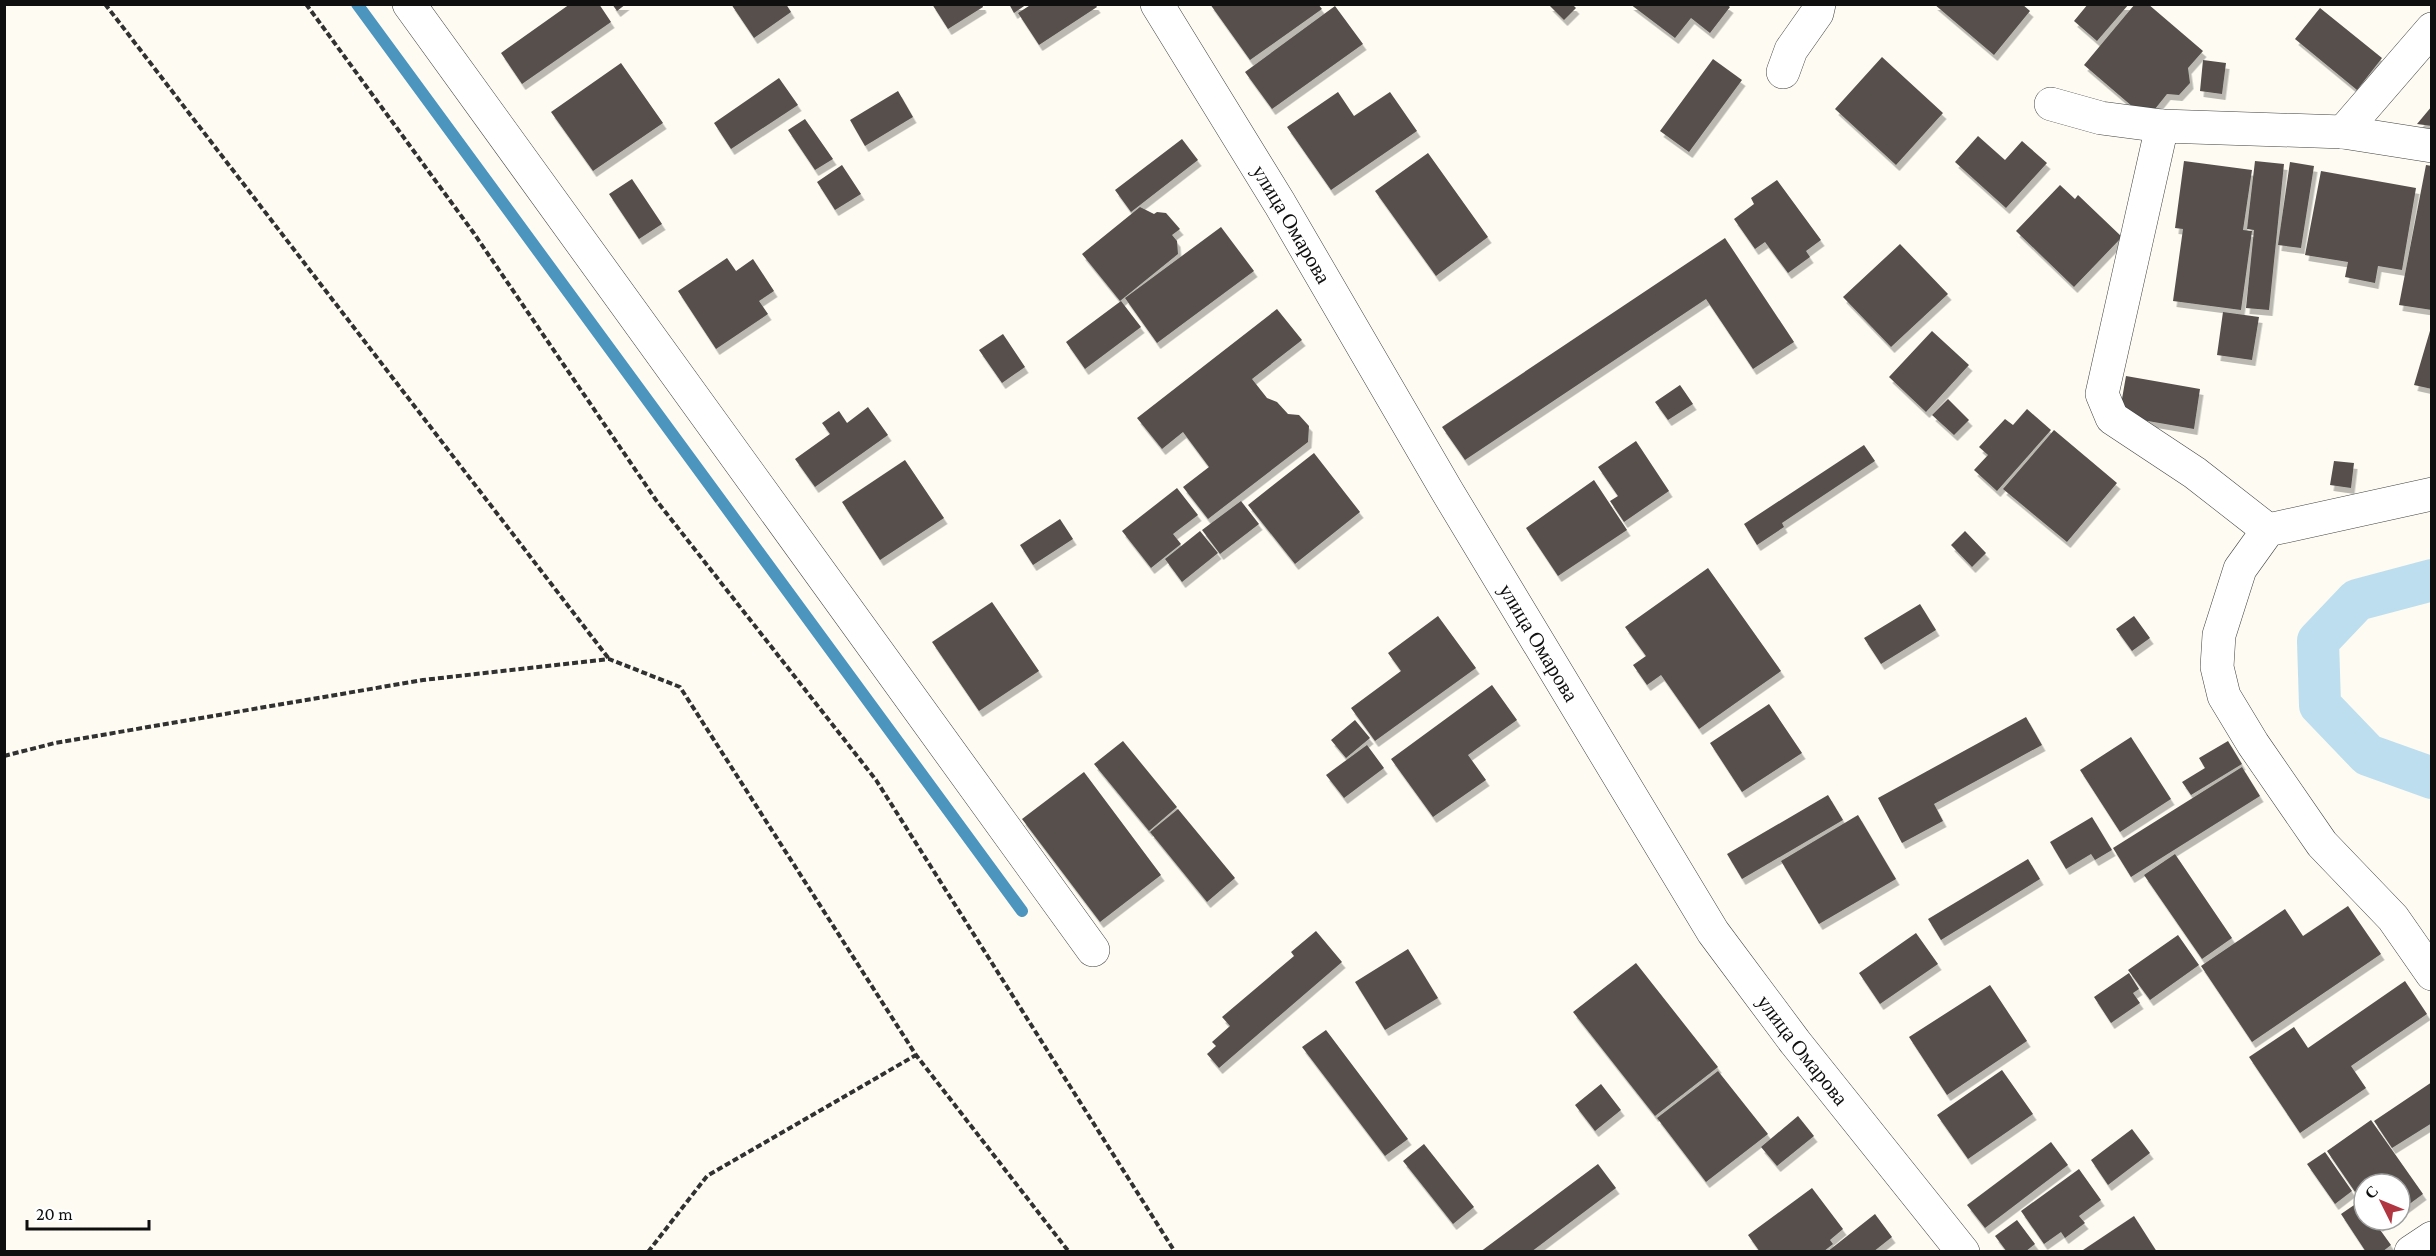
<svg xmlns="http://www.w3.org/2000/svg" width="2436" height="1256" font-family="'Crimson Pro',serif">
  <defs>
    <filter id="shadow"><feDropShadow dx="3.5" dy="6" stdDeviation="0" flood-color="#0004"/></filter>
  </defs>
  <rect width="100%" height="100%" fill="#fdfbf2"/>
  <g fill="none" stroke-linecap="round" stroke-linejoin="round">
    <path stroke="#4c95be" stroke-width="12" d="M357,4L1022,911"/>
    <path stroke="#bcdeef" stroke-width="42" d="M2432,580L2357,600L2318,641L2320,705L2368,755L2432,778"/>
  </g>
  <path fill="#56504c" filter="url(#shadow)" d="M570,4H599L611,22L522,84L501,53Z
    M612,4H626L617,11Z
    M731,4H786L791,12L754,38Z
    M932,4H982L983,7L948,29Z
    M1009,4H1027L1014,13Z
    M1032,4H1095L1097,7L1039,45L1018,13Z
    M1210,4H1318L1322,9L1250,60Z
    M1630,4H1726L1730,7L1710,33L1691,18L1675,38Z
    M1934,4H2022L2030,11L1994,55Z
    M2088,4H2129L2097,41L2074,21Z
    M2135,4H2148L2203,51L2188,68L2190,83L2179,95L2167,94L2147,119L2084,65Z
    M1549,5H1573L1576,8L1564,20Z
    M1335,6L1363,44L1272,109L1245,72Z
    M2320,8L2382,58L2357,90L2295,39Z
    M1882,57L1943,113L1896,165L1835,109Z
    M1713,59L1742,80L1689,152L1660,131Z
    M2203,60L2226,63L2222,94L2200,91Z
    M621,63L663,123L593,171L551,112Z
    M779,78L798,105L731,149L714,123Z
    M898,91L913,117L865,146L850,120Z
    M1338,92L1354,116L1390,92L1417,131L1331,190L1287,127Z
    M2432,106V126L2417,124Z
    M805,119L833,159L815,170L788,130Z
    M1978,136L2005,160L2022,141L2047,163L2006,208L1955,162Z
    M1182,139L1198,160L1131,212L1115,190Z
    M1428,153L1488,237L1436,276L1375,191Z
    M2184,161L2252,170L2243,230L2252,231L2241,310L2173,301L2183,229L2175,228Z
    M2255,161L2284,164L2269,310L2246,308L2254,230L2247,229Z
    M2290,162L2314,166L2301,248L2278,245Z
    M842,165L861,194L835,210L817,182Z
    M2426,165L2432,166V310L2399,305Z
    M2321,171L2416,188L2402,270L2378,266L2375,283L2345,277L2348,262L2305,255Z
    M632,179L662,224L639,239L609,194Z
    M1777,180L1821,240L1806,251L1810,257L1788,273L1765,242L1755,249L1734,219L1754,204L1751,198Z
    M2060,185L2075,199L2078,195L2122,237L2074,287L2016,231Z
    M1140,207L1154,214L1157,212L1166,213L1180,229L1172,235L1177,241L1178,254L1120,301L1082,254Z
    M1221,227L1254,271L1157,343L1125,298Z
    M1725,238L1794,342L1753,369L1706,299L1465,460L1442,427Z
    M1900,244L1948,294L1891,347L1843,297Z
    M727,258L736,271L753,259L774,291L759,301L768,314L716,349L678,291Z
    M1121,301L1141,327L1085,369L1066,342Z
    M1277,309L1302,340L1252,379L1267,398L1277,402L1288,414L1299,415L1309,426L1308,442L1208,519L1183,487L1209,467L1183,432L1162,449L1137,418Z
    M2223,312L2259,317L2252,360L2217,355Z
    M2432,324V389L2414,385Z
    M1932,331L1969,365L1926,412L1889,377Z
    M1003,334L1025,367L1002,383L979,350Z
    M2126,376L2200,389L2194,429L2119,416Z
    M1680,385L1693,404L1668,420L1655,402Z
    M1948,399L1969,420L1954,435L1932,415Z
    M868,407L888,435L815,487L795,459L830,434L822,423L839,411L847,423Z
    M2027,409L2051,430L1997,491L1974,470L1988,455L1979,447L2005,419L2013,425Z
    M2054,430L2117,483L2067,542L2003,489Z
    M1636,441L1669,491L1624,522L1610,501L1618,496L1598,467Z
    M1864,445L1875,461L1782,523L1784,527L1757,545L1744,524Z
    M1314,453L1360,512L1295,564L1248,505Z
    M905,460L944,518L880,560L842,502Z
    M2334,461L2354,463L2351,488L2330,485Z
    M1594,480L1627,530L1558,576L1526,528Z
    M1177,488L1198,515L1173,534L1181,544L1151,568L1122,531Z
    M1241,501L1259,524L1220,554L1202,530Z
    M1060,519L1073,539L1033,565L1020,545Z
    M1200,531L1218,553L1182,582L1165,559Z
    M1965,531L1986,553L1972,567L1951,545Z
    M1708,568L1781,671L1699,729L1661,675L1647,685L1633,665L1646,656L1625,627Z
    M992,602L1039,671L979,711L932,642Z
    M1920,604L1936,630L1881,664L1864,638Z
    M1438,616L1476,668L1375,741L1351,708L1401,671L1388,653Z
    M2134,616L2150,638L2132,651L2116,629Z
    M1492,685L1517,720L1468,755L1486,780L1433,817L1391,759Z
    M1769,704L1802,753L1742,792L1710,743Z
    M2026,717L2042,745L1934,804L1943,821L1902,843L1878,798Z
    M1355,720L1370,738L1346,758L1331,740Z
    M2131,737L2171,799L2120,832L2080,770Z
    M1123,741L1177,807L1149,831L1094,764Z
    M2228,741L2242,764L2191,795L2182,782L2205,768L2199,758Z
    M1367,745L1384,768L1344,798L1326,775Z
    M2242,767L2260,796L2131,877L2113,848Z
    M1084,772L1161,875L1100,922L1022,819Z
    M1828,795L1843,820L1742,879L1727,854Z
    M1178,809L1235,878L1207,902L1150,832Z
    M1858,815L1896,879L1819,924L1781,861Z
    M2092,817L2112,850L2095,860L2091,854L2066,869L2050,842Z
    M2175,854L2232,938L2202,959L2144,875Z
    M2028,859L2040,879L1941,940L1928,919Z
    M2348,906L2381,954L2252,1042L2201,966L2285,909L2303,936Z
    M1316,931L1342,962L1219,1068L1207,1054L1216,1046L1212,1042L1230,1026L1222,1017L1294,956L1291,952Z
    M1916,933L1938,964L1880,1004L1859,973Z
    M2178,935L2199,965L2150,1000L2128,970Z
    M1408,949L1438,998L1385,1030L1355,982Z
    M1636,963L1718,1067L1655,1116L1573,1012Z
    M2129,973L2139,989L2133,993L2140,1003L2111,1023L2094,997Z
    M2405,981L2427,1014L2351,1066L2366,1088L2300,1133L2249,1057L2294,1027L2308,1048Z
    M1990,985L2027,1041L1947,1095L1909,1037Z
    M1326,1030L1408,1139L1385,1156L1302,1047Z
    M2002,1070L2033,1114L1968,1159L1937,1115Z
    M1718,1071L1768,1134L1706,1182L1657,1118Z
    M2432,1082V1123L2392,1148L2374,1121Z
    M1601,1084L1621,1110L1595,1131L1575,1105Z
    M1798,1116L1814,1136L1777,1166L1761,1147Z
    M2371,1120L2423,1194L2400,1211V1184H2364V1205L2327,1151Z
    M2132,1129L2150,1153L2108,1185L2091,1160Z
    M2051,1142L2068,1165L1985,1228L1967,1205Z
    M1424,1144L1474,1207L1453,1224L1403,1161Z
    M2325,1152L2352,1191L2335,1204L2307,1164Z
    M1598,1164L1616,1188L1531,1252H1480Z
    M2079,1169L2101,1200L2079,1216L2085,1223L2065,1238L2061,1232L2044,1244L2021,1211Z
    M1812,1188L1843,1229L1830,1240L1833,1244L1823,1252H1760L1748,1235Z
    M2360,1201L2364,1207V1220H2373L2391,1245L2382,1252H2366L2341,1214Z
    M1875,1214L1892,1237L1873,1252H1827Z
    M2134,1216L2157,1252H2080Z
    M2017,1220L2035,1244L2025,1252H2007L1995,1236Z
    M2375,1220H2387L2379,1226Z"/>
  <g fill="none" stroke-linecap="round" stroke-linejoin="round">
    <defs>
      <g id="minor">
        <path d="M409,4L1093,950"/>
        <path id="s1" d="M1157,4L1280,204L1447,491L1713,932L1795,1042L1963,1252"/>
        <path d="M1783,72L1791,50L1817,13L1819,4"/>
        <path d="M2051,104L2101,118L2162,126L2343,132L2432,146"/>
        <path d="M2162,126L2102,394L2112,418L2195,473L2268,530"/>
        <path d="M2343,132L2432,29"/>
        <path d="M2432,494L2268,530L2240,569L2219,635L2217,667L2224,696L2253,744L2322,844L2393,918L2432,974"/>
        <path d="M2411,1252L2432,1238"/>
      </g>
    </defs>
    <use href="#minor" stroke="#424242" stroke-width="34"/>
    <path stroke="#313131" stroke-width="4" stroke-dasharray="6 3" stroke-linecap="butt" d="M105,4L609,659
      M306,4L473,232L656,500L876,780L1175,1252
      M4,756L55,743L423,680L609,659L680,687L916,1055L1069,1252
      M648,1252L707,1176L916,1055"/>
    <use href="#minor" stroke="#fff" stroke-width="33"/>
  </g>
  <g text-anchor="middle" stroke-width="6" stroke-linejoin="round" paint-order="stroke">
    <g font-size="21" fill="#0f0f0f" stroke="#fff">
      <text dy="7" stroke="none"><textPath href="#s1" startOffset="258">улица Омарова</textPath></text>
      <text dy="7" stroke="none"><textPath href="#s1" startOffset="744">улица Омарова</textPath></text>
      <text dy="7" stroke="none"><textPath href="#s1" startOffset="1230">улица Омарова</textPath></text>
    </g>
  </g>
  <rect width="2436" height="1256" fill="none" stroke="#0f0f0f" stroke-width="12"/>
  <g transform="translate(2382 1202) rotate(313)"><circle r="28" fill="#ffffff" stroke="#9f9f9f" stroke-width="1.5"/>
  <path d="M0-4.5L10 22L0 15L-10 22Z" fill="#b03641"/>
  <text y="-9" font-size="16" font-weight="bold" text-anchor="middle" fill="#0f0f0f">С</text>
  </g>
  <path d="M27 1220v9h122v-9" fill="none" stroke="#0f0f0f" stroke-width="3"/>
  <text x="36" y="1220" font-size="18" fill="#0f0f0f" stroke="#ffffff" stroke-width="4.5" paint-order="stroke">20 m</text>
</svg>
